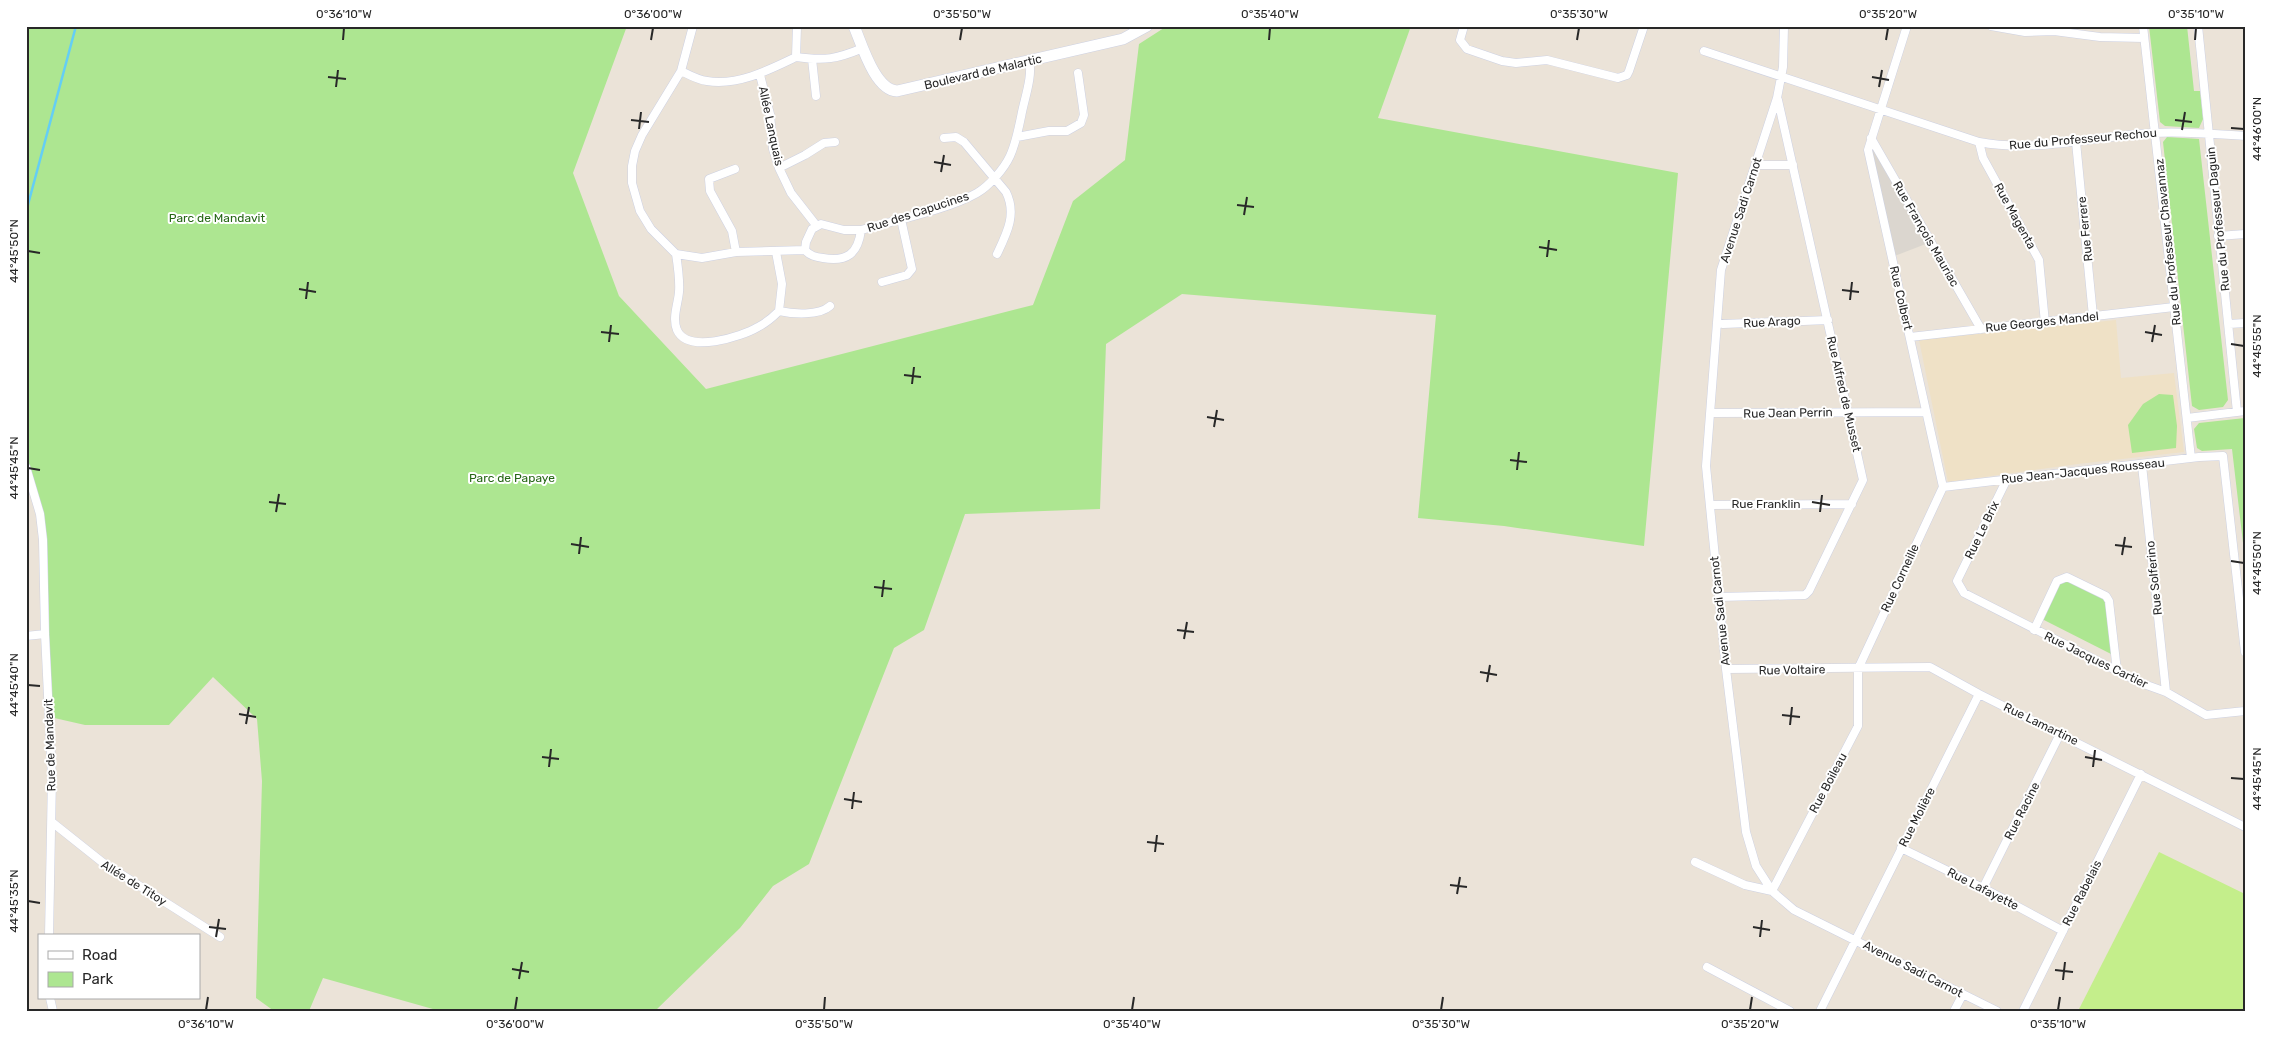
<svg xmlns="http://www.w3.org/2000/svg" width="2271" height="1037" font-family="Rubik,sans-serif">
  <rect width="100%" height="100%" fill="#ebe3d8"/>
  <path fill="#efe1c6" d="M2116,320L2121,378L2174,373L2184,452L2078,464L1948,482L1919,340Z"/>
  <path fill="#ade691" d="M26,26H627L573,173L619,296L706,389L1033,305L1073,201L1125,160L1139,44L1167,26H1411L1378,118L1678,173L1644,546L1504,526L1418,518L1436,315L1182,294L1106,344L1100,509L965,514L924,630L894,648L809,864L773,886L740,928L655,1011H440L323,978L309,1011H274L256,998L262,781L257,719L213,677L169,725H85L50,717L42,526L26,479Z
    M2149,26H2187L2194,91H2200L2203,119L2199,128L2165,126L2160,122Z
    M2167,137L2199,139L2228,400L2223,407L2199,410L2192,406L2163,142Z
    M2159,394L2173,395L2177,426L2176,448L2132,453L2128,425L2143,404Z
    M2245,418V560L2232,449L2202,451L2197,448L2194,429L2199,423Z
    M2065,579L2106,599L2113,655L2042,619L2061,581Z"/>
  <path fill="#c4ee8b" d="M2159,852L2245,894V1011H2078Z"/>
  <path fill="#dbd6cf" d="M1871,138L1931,242L1892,257L1868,150Z"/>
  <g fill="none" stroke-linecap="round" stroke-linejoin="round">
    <path stroke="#64cef5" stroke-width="2.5" d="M26,212L76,26"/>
    <defs>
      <path id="street" d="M693,26L681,71L642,135L635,151L632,166V183L640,211L651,229L676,254L702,258L736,252L805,250
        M797,26L796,57C825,61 837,59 863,48
        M1464,26L1460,40L1467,49L1502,61L1516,63L1547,60L1618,78L1627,75L1629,71L1644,26
        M1784,26L1783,67L1777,98L1721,270L1706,466L1726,669L1746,832L1756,866L1772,891L1794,910L1997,1011
        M1907,26L1868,150L1943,487
        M1991,26L2025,32L2054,31L2100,37L2144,38
        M2143,26L2191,458
        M2198,26L2237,412
        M1704,51L1979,142C2036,153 2096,136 2153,133C2183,131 2215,134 2245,136
        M812,59L816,96
        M681,71C689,75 698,80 707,81C738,86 769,70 796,57
        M760,75L770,114L773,149L779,168L791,193L816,225
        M1017,137L1049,131H1067L1081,123L1084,115L1078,73
        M944,138L956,137L964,142L1006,192C1017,214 1007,233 997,254
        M1871,138L1981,329
        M1979,142L1983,158L2039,260L2045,323
        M2076,142L2093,316
        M1755,165H1793
        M779,168L805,155L824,143L835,142
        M735,169L709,179L710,191L732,231L736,252
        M821,224L844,230H861C858,254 847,262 823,258C816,257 810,256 805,250L806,242L812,229Z
        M861,230C895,220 947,210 977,193C989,186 1004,169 1010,156C1016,143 1019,127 1022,112C1025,97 1033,75 1029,60
        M2218,236L2245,234
        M676,254C678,267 680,280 679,292C678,304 672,318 677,330C688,354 741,337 758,327C766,323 773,317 779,311L782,284L776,252
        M882,282L907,275L912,269L901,219
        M779,311C793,314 819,316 830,306
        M1717,322L1723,324L1828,320
        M2229,324L2245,323
        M1910,337L2174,307
        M1710,413L1926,412
        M2187,418L2245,411
        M2142,465L2166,692
        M26,467L40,514L43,540L45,634L52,777L49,936
        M2007,479L1957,581L1964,593L2141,683L2166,692L2206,715L2245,711
        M1943,487L2199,457L2223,456L2245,652
        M1710,505L1852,504
        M1719,597L1805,595L1809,591L1863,480L1778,100
        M2034,630L2057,581L2067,577L2106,596L2109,601L2117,671
        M26,636L45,634
        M1726,669L1930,667L1979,694L2245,827
        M53,823L102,862L220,937
        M1901,848L1983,888L2063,931
        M1695,862L1745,885L1772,891L1858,726V669L1943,487
        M1983,888L2060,734
        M1707,967L1790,1011
        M50,998L53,1011
        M1820,1011L1979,694
        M1954,1011L1963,994
        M2023,1011L2141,774"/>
      <path id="secondary" d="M854,26C862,45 875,90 897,91L1123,39L1147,26"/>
    </defs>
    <use href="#street" stroke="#cdd1e2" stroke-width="9"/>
    <use href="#secondary" stroke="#cdd1e2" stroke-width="12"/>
    <use href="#street" stroke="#fff" stroke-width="8"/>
    <use href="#secondary" stroke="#fff" stroke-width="11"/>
  </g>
  <path fill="none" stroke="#282828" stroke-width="2" d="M343,40L344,28M651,40L653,28M960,40L962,28M1269,40L1270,28M1577,40L1579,28M1886,40L1888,28M2195,40L2196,28M328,77L346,79M1872,77L1889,80M336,87L338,70M1879,87L1882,70M631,120L649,122M2175,120L2192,122M2231,128L2244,129M639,129L641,112M2182,130L2185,112M934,162L951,165M941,172L944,155M1237,205L1254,207M1244,215L1247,197M1539,247L1557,250M28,251L40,253M1547,257L1549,240M299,289L316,292M1842,290L1859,292M306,299L308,282M1850,300L1852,282M601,332L619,334M2145,332L2162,335M609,342L611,325M2152,342L2155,325M2231,344L2244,346M904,375L921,377M912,384L914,367M1207,417L1224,420M1214,427L1217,410M1510,460L1527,462M28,468L40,470M1517,470L1519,452M269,502L286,504M1812,502L1830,505M276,512L279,494M1820,512L1822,495M571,544L589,547M2115,545L2132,547M579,554L581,537M2122,555L2125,537M2231,561L2244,563M874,587L892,589M882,597L884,580M1177,630L1194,632M1184,639L1187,622M1480,672L1497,675M1487,682L1490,665M28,685L40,686M239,714L256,717M1782,715L1800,717M246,724L249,707M1790,725L1792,707M542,757L559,759M2085,757L2102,760M549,767L551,749M2093,767L2095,750M2231,778L2244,779M844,799L862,802M852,809L854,792M1147,842L1164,844M1155,852L1157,835M1450,885L1467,887M1457,894L1460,877M28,901L40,903M209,927L226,929M1753,927L1770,930M216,937L219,919M1760,937L1762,920M512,969L529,972M2055,970L2073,972M519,979L522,962M2063,980L2065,962M206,1010L208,997M515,1010L517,997M824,1010L825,997M1132,1010L1134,997M1441,1010L1443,997M1750,1010L1752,997M2058,1010L2060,997"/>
  <g text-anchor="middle" stroke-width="4" stroke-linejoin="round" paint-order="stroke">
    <g font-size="12" fill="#282828" stroke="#fff">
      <text transform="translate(983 72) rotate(-13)" y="4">Boulevard de Malartic</text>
      <text transform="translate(771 126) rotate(78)" y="4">Allée Lanquais</text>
      <text transform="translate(2083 139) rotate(-5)" y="4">Rue du Professeur Rechou</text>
      <text transform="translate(1741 210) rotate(-72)" y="4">Avenue Sadi Carnot</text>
      <text transform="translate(918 212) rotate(-18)" y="4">Rue des Capucines</text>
      <text transform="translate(2015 216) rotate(61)" y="4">Rue Magenta</text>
      <text transform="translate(2218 219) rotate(-96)" y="4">Rue du Professeur Daguin</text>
      <text transform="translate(2085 229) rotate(-96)" y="4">Rue Ferrere</text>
      <text transform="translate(1926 234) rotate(60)" y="4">Rue François Mauriac</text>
      <text transform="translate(2168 242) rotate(-96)" y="4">Rue du Professeur Chavannaz</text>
      <text transform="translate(1901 298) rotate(77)" y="4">Rue Colbert</text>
      <text transform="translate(1772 322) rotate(-3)" y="4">Rue Arago</text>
      <text transform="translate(2042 322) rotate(-6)" y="4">Rue Georges Mandel</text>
      <text transform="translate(1844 394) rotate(77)" y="4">Rue Alfred de Musset</text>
      <text transform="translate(1788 413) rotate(-1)" y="4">Rue Jean Perrin</text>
      <text transform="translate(2083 471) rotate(-6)" y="4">Rue Jean-Jacques Rousseau</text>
      <text x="1766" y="508">Rue Franklin</text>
      <text transform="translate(1982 530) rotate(-64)" y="4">Rue Le Brix</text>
      <text transform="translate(1900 578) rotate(-65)" y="4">Rue Corneille</text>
      <text transform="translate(2154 578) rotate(-96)" y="4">Rue Solferino</text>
      <text transform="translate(1720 611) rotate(-96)" y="4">Avenue Sadi Carnot</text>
      <text transform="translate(2096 660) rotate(26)" y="4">Rue Jacques Cartier</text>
      <text transform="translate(1792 670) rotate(-1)" y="4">Rue Voltaire</text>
      <text transform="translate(2041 724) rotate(26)" y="4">Rue Lamartine</text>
      <text transform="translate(50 745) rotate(-92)" y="4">Rue de Mandavit</text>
      <text transform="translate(1828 783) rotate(-62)" y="4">Rue Boileau</text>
      <text transform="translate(2022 811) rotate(-63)" y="4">Rue Racine</text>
      <text transform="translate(1917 817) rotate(-63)" y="4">Rue Molière</text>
      <text transform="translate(134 883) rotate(32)" y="4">Allée de Titoy</text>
      <text transform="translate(1983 889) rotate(27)" y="4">Rue Lafayette</text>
      <text transform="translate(2082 893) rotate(-63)" y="4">Rue Rabelais</text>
      <text transform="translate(1913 969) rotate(27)" y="4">Avenue Sadi Carnot</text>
    </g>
    <g font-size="12" fill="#266715" stroke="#fff">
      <text x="217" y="222">Parc de Mandavit</text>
      <text x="512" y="482">Parc de Papaye</text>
    </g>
  </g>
  <rect width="2271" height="1037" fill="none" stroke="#ffffff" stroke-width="55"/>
  <rect x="38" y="934" width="162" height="65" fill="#ffffff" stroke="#a9a9a9"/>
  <rect x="48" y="951" width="25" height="8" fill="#ffffff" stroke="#a9a9a9"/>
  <text x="82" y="960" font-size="15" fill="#282828">Road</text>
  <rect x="48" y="972" width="25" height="15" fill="#ade691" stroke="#a9a9a9"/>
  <text x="82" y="984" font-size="15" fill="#282828">Park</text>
  <rect x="28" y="28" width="2216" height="982" fill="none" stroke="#282828" stroke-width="2"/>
  <g font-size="12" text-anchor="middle" fill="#282828">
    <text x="344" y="18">0°36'10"W</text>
    <text x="653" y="18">0°36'00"W</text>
    <text x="962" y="18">0°35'50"W</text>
    <text x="1270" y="18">0°35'40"W</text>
    <text x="1579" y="18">0°35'30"W</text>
    <text x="1888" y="18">0°35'20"W</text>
    <text x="2196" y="18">0°35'10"W</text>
    <text transform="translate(2257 129) rotate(-90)" y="4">44°46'00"N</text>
    <text transform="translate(14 251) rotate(-90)" y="4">44°45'50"N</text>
    <text transform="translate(2257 346) rotate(-90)" y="4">44°45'55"N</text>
    <text transform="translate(14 468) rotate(-90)" y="4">44°45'45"N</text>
    <text transform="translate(2257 563) rotate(-90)" y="4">44°45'50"N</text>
    <text transform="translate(14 685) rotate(-90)" y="4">44°45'40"N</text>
    <text transform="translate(2257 779) rotate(-90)" y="4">44°45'45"N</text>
    <text transform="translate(14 901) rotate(-90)" y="4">44°45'35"N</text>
    <text x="206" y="1028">0°36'10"W</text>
    <text x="515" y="1028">0°36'00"W</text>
    <text x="824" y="1028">0°35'50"W</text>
    <text x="1132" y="1028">0°35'40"W</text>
    <text x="1441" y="1028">0°35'30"W</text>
    <text x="1750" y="1028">0°35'20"W</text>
    <text x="2058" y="1028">0°35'10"W</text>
  </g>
</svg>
